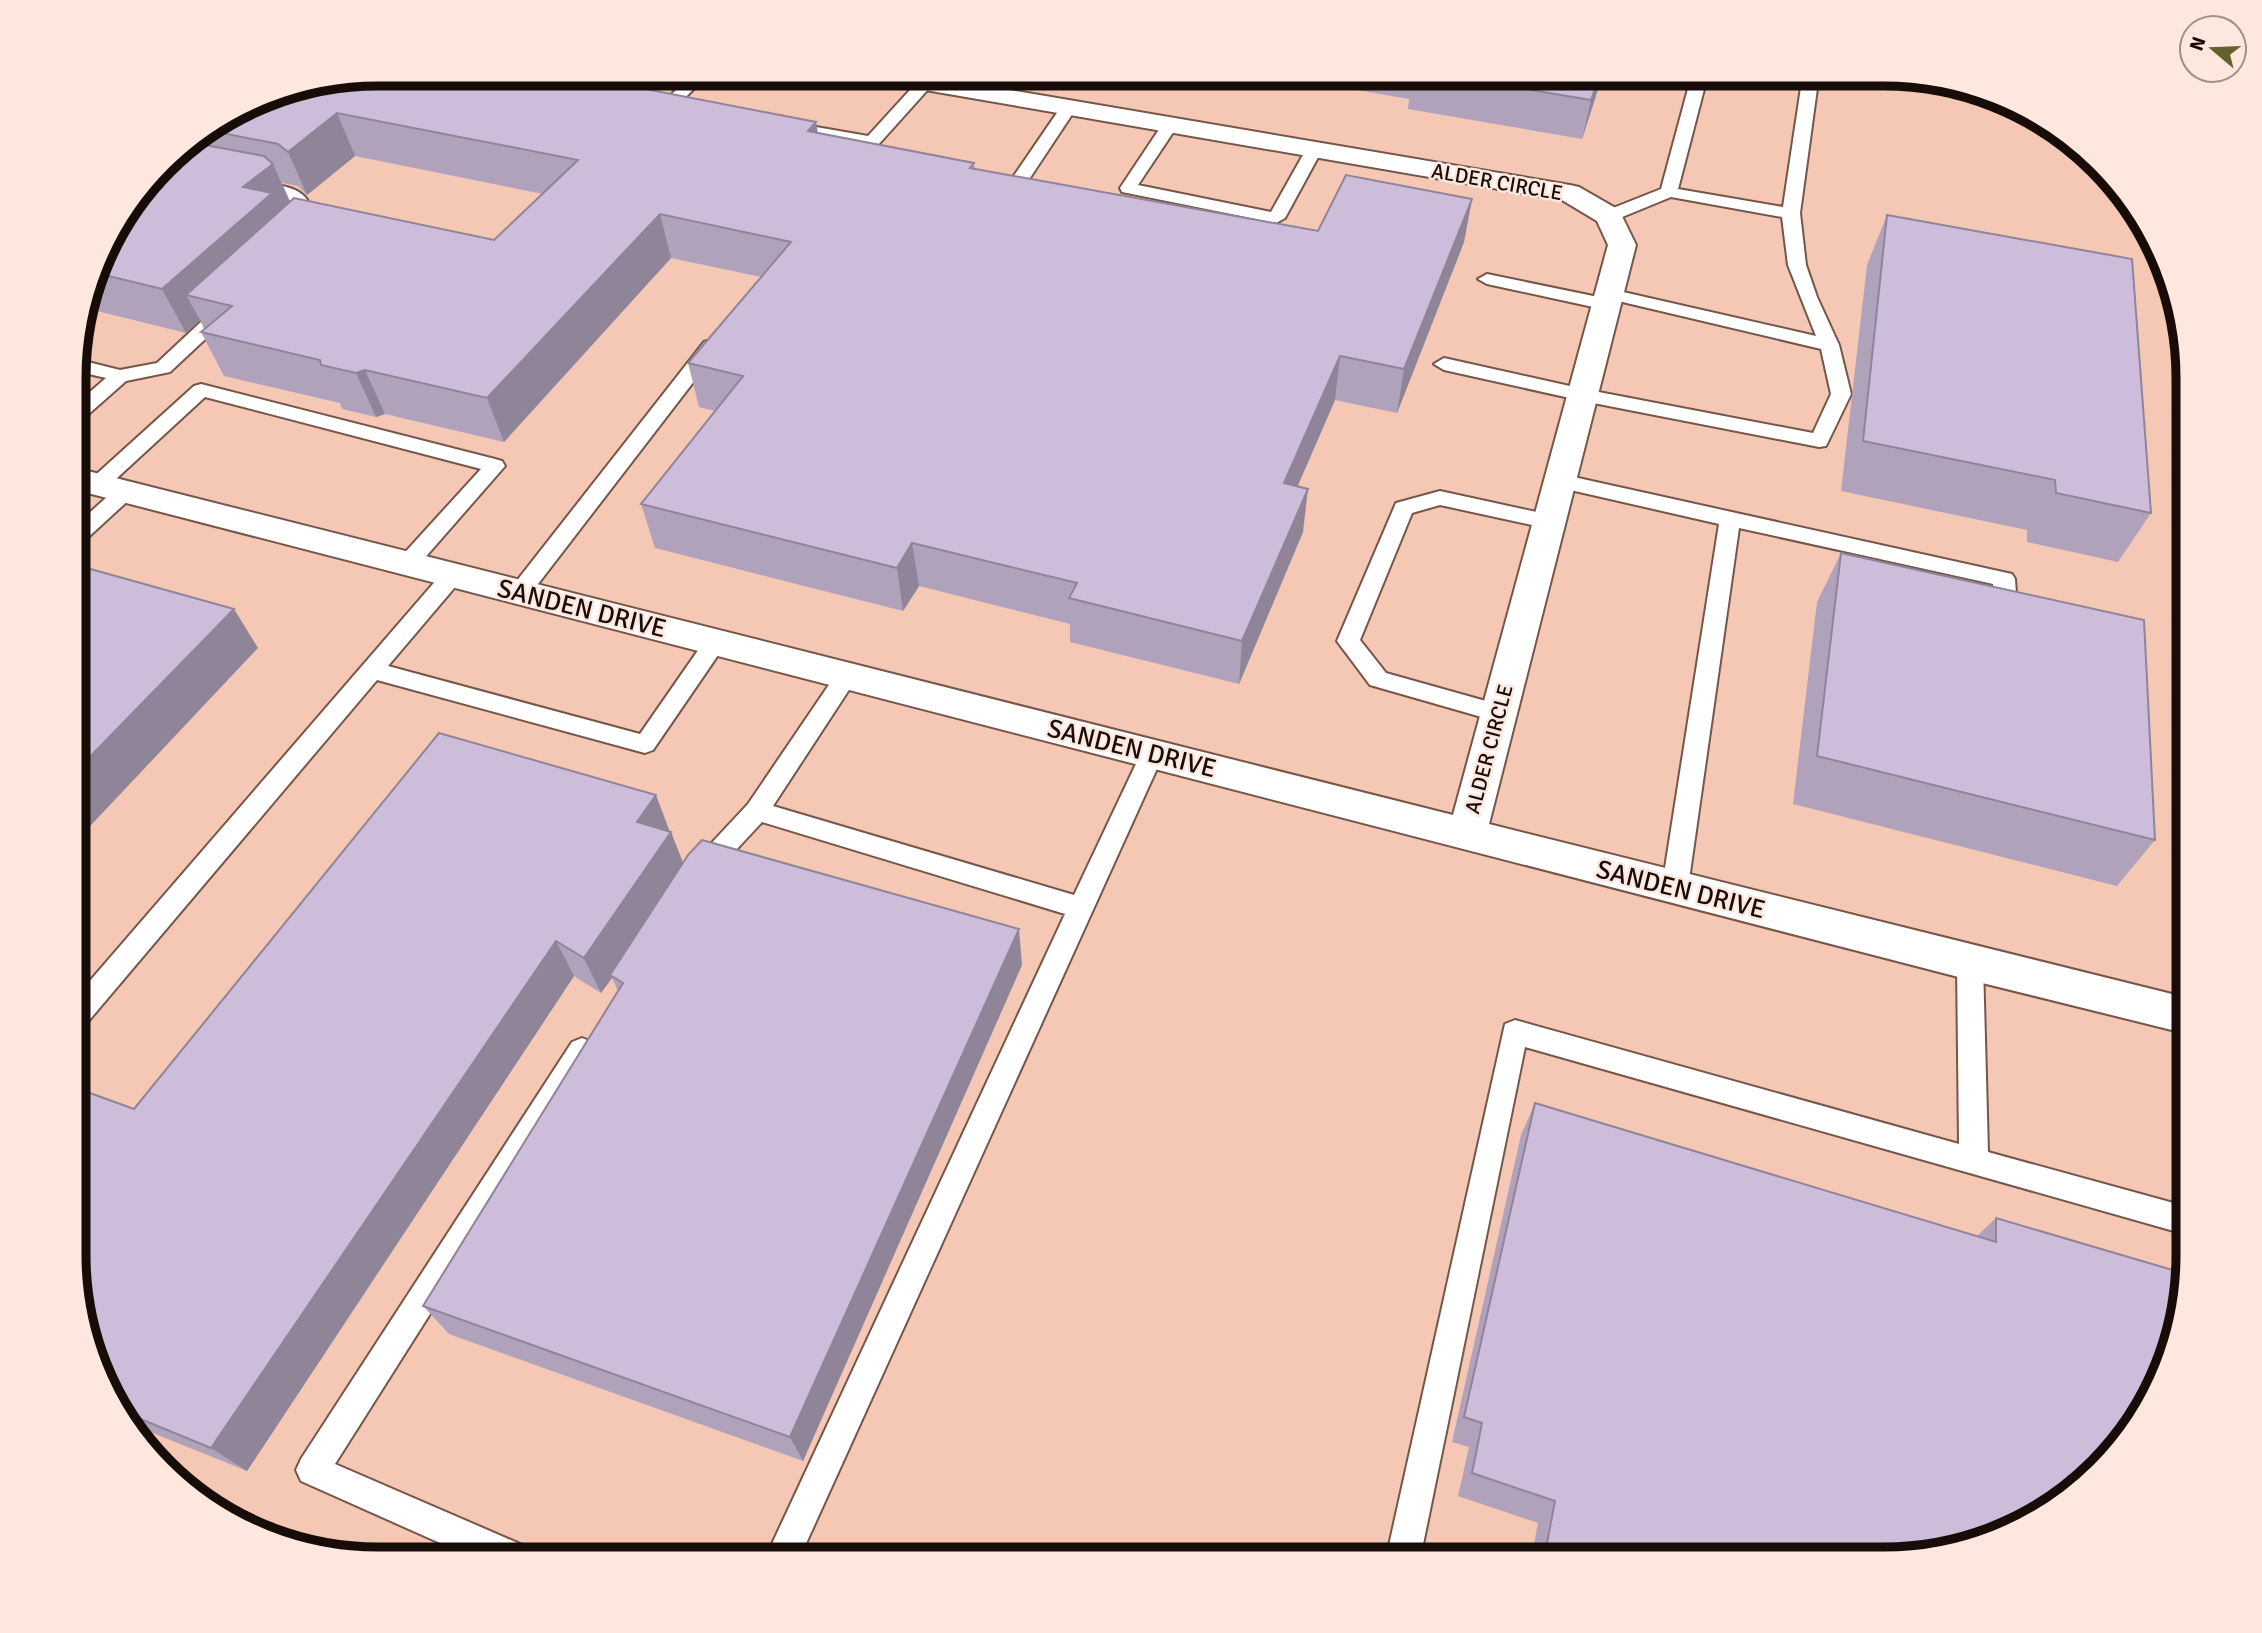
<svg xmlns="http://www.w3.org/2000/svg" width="2262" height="1633" font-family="Signika,sans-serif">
  <rect width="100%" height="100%" fill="#fbd6c7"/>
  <path fill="#f4c8b5" d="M378,74H1903L1982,90L2070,137L2157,243L2188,359V1274L2165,1371L1884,1559H359L262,1536L192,1496L114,1407L76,1294V339L105,243Z"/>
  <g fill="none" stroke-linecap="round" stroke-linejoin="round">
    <defs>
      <path id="service" d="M692,74H708L680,103L691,106L693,109L691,112L663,109L661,106L663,103Z
        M1692,74H1708L1678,189L1783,207L1803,74H1819L1800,213L1806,265L1817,297L1839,345L1851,394L1826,446L1819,447L1583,401L1444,370L1434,364L1444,358L1583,389L1813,433L1831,394L1821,349L1614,300L1616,304L1613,308L1607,310L1487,284L1478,279L1487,274L1603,298L1601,294L1604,290L1610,289L1816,336L1788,265L1782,217L1671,197L1615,220L1609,221L1600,216L1603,212L1661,189Z
        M925,78L933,83L931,86L878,145L872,147L793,133L785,128L793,123L868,136L919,80Z
        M1069,102L1077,107L1016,199L1013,203H1001L998,199L1063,104Z
        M1170,120L1178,125L1138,185L1271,212L1308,146L1314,145L1322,150L1285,218L1276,223L1122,192L1120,188L1164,122Z
        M253,181C290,188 310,184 317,227L314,231H302L297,207L285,197L247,190L245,186L247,182Z
        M225,304L232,306L234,310L232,314L170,372L126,381L83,419L76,421V404L106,378L76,371V359L120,370L157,363L218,306Z
        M711,340L718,342L720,346L718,350L528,597L520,600L512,597L509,592L512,587L704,342Z
        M201,384L495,459L502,461L505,466L415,569L407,571L399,569L396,564L399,559L481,469L205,397L104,490H90L87,485L90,480L194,386Z
        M1560,474L2012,574L2015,579L2018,623L2015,629L2007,631L1999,629L1996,623L1993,584L1739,528L1688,887L1684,894L1675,897L1666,894L1662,887L1719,524L1553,486L1550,481L1553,476Z
        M125,485L132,487L135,492L132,497L83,542L76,544V525L118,487Z
        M1440,491L1550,515L1557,517L1560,522L1557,527L1550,529L1440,505L1412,513L1360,640L1386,673L1507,707L1511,713L1507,719L1499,722L1370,685L1337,641L1396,503Z
        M453,567L461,570L464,575L461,580L388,666L640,734L708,636L716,634L724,636L727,642L653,750L645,753L377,680L86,1024L76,1028V997L445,570Z
        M847,668L855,670L858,676L773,806L1074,895L1144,747L1152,744L1160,747L1164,753L799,1559H765L1065,914L762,822L710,878L701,881L692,878L688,871L692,864L748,804L839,670Z
        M1970,952L1979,955L1983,963L1988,1152L2188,1207V1235L1525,1047L1420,1559H1386L1505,1024L1515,1020L1959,1144L1957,963L1961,955Z
        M582,1038L592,1042L596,1050L592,1058L335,1464L527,1547L532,1559H476L301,1481L296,1470L301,1459L572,1042Z"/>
      <path id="minor" d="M861,74H915L1570,185L1579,187L1619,210L1636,245L1489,824L2188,998V1034L1970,980L76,490V468L1453,815L1608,245L1597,221L1562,200L873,81L864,79Z"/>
    </defs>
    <use href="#service" stroke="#755649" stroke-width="4"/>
    <use href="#minor" stroke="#755649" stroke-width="4"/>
    <use href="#service" fill="#fff" fill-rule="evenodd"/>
    <use href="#minor" fill="#fff" fill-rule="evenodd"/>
  </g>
  <path fill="#b1a2bc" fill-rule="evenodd" d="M378,74H631L634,87L818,133L974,163L975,169L1318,231L1472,199L1464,242L1397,413L1335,400L1297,486L1303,532L1239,684L1070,642V624L919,586L903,611L655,548L641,504L715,411L699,407L688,363L761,277L671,258L504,442L385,414L376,417L342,409L340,403L224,376L201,332L204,329L200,320L186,333L85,308L105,243L177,149L262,97ZM355,156L543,194L494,240L290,201L282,183L298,186L307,195Z
    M1264,74H1603L1582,139L1408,109L1409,99Z
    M1887,215L2151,513L2118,562L2027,542V530L1841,491L1867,265Z
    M1841,553L2155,840L2117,886L1793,804L1817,602Z
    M669,831L671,832L683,863L1022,965L803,1461L449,1334L423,1306L618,991L612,978L601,993L574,976L247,1471L128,1423L114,1407L134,1109Z
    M1535,1103L1977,1236L1996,1218L2176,1271L1884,1559H1531L1538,1523L1458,1496L1469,1447L1452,1442L1521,1135Z"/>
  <path fill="#908499" d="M612,74H631L638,102L604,81Z
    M1600,74H1603L1582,139L1591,100Z
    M337,113L355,156L307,195L288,152Z
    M816,122L823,164L808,131Z
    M273,164L292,207L186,295L200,320L186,333L162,289L243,187Z
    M1472,199L1464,242L1397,413L1404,369Z
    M660,214L671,258L504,442L487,398Z
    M1340,356L1335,400L1280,527L1284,483Z
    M365,370L385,414L376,417L356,373Z
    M1308,489L1303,532L1239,684L1242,641Z
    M912,543L919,586L903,611L897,568Z
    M234,609L258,648L76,841V771Z
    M656,795L670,832L637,822Z
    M671,832L685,868L610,975L612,978L601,993L584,958Z
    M1019,929L1022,965L803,1461L790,1437Z
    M556,941L574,976L247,1471L211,1448Z"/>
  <path fill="#cebcdb" stroke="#908499" stroke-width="2" d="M378,74H612L604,81L816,122L808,131L974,163L970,168L1318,231L1346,175L1472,199L1404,369L1340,356L1284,483L1308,489L1242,641L1069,598L1077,583L912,543L897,568L641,504L743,376L688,363L791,242L660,214L487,398L365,370L356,373L321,365L320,360L201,332L232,306L186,295L294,198L494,240L578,160L337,113L288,152L278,144L207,130L262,97Z
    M1436,74H1600L1591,100Z
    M189,142L264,156L273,164L243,187L272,193L162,289L96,273L105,243L177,149Z
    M1887,215L2132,259L2151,513L2056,493L2055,480L1863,441Z
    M1841,553L2144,620L2155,840L1817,756Z
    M76,565L234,609L76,771Z
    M439,733L656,795L637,822L671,832L584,958L556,941L211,1448L116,1409L114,1407L76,1294V1088L134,1109Z
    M702,840L1019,929L790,1437L423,1306L623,983L610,975L688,855Z
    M1535,1103L1996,1242V1218L2176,1271L2177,1294L2183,1296L2165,1371L2125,1441L2019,1528L1884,1559H1544L1555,1501L1472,1473L1482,1423L1464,1417Z"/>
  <g text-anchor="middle" stroke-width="5" stroke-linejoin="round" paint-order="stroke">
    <g font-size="21" fill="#180c08" stroke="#fde7de">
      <text transform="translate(1497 182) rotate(10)" y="7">ALDER CIRCLE</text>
      <text transform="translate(1489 749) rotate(-75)" y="7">ALDER CIRCLE</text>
    </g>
    <g font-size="26" fill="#180c08" stroke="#fde7de">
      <text transform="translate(582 608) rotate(14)" y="9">SANDEN DRIVE</text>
      <text transform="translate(1132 748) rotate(14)" y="9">SANDEN DRIVE</text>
      <text transform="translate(1681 889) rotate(14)" y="9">SANDEN DRIVE</text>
    </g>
  </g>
  <path d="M0 0H2262V1633H0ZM378 86H1884A292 292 0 0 1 2176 378V1255A292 292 0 0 1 1884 1547H378A292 292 0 0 1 86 1255V378A292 292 0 0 1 378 86Z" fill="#fde7de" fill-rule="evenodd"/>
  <path fill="none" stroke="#180c08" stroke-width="9" d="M378 86H1884A292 292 0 0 1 2176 378V1255A292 292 0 0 1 1884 1547H378A292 292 0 0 1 86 1255V378A292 292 0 0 1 378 86Z"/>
  <g transform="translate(2213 49) rotate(289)"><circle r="33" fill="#fde7de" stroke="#a18f88" stroke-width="2"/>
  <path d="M0-5L12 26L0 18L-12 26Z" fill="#65612e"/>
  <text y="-10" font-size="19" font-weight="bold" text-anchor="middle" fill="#180c08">N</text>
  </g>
</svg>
